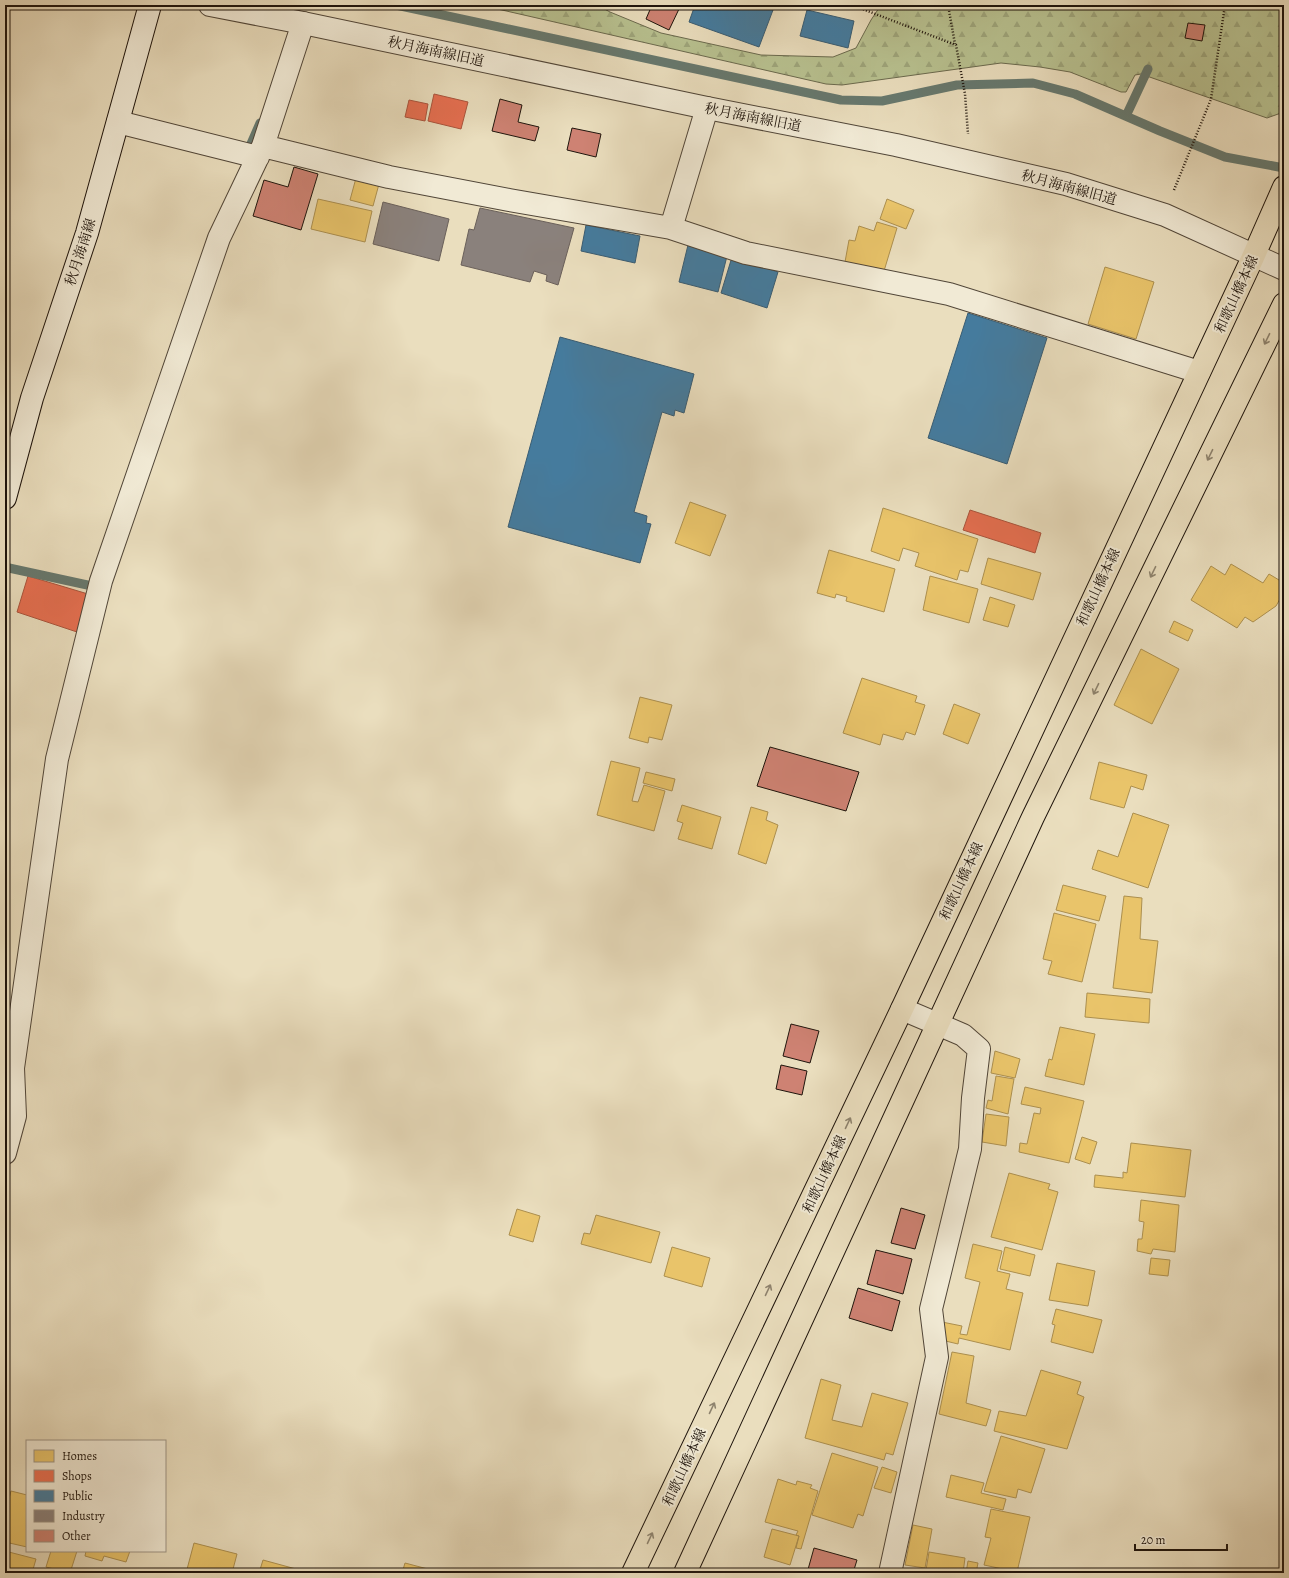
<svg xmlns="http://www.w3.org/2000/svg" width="1289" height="1578" font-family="Alegreya,'Noto Serif JP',serif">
  <defs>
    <pattern id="forest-firs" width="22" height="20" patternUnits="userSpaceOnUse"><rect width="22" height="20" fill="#b8c190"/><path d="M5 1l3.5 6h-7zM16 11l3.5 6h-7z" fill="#9ea57b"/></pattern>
  </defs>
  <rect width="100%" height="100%" fill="#eadebe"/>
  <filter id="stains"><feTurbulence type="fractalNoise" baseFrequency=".005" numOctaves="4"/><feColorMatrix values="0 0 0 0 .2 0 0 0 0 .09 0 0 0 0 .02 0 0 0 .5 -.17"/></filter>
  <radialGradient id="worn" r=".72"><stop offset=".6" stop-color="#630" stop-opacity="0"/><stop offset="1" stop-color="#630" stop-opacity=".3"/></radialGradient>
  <path fill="url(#forest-firs)" stroke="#6b6a4e" d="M480,5H597L610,12L661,33L761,55L833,57L856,48L871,20L881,5H1284V106L1281,113L1267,118L1141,74L1135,75L1126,92H1121L1070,72L1040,67L1001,63L842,85L826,84Z"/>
  <path fill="#e9c46a" stroke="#ac8f4e" d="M356,178L379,184L373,206L350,200Z
    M318,199L372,211L365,242L311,229Z
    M887,199L914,210L906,229L880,219Z
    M877,222L897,228L884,271L845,262L849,240L855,241L859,226L874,231Z
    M1105,267L1154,282L1136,339L1088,324Z
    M690,502L726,515L710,556L675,543Z
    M883,508L978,539L968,572L960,570L957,580L915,566L919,553L903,548L899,561L871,551Z
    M829,550L895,569L884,612L846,601L847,597L836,594L835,598L817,593Z
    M988,558L1041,573L1033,600L981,584Z
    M1231,564L1263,583L1269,574L1284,583V592L1276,606L1253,622L1245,617L1237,628L1191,600L1211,566L1225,575Z
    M930,576L978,589L969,623L923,610Z
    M990,597L1015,605L1008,627L983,620Z
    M1174,621L1193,630L1188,641L1169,632Z
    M1141,649L1179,669L1152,724L1114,705Z
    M862,678L917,696L915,702L925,705L915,735L906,732L903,740L883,734L880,745L843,733Z
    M640,697L672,705L662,740L649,737L648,743L629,738Z
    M954,704L980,714L968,744L943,734Z
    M611,761L640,768L632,801L638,802L644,785L665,791L654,831L597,815Z
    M1099,762L1147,775L1143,790L1131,786L1124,808L1090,799Z
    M646,772L675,779L672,791L643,783Z
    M682,805L721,817L712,849L678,839L683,823L677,821Z
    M751,807L768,812L766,820L778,825L766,864L738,854Z
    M1133,813L1169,825L1148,888L1092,869L1098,850L1118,857Z
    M1063,885L1106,896L1099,921L1056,910Z
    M1124,896L1142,898L1140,939L1158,941L1152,993L1113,988Z
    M1054,913L1096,924L1082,982L1048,974L1052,961L1043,959Z
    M1087,993L1150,999L1149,1023L1085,1017Z
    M1060,1027L1095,1034L1084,1085L1045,1076L1049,1059L1052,1060Z
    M995,1051L1020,1059L1015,1078L991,1073Z
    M996,1076L1014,1079L1008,1114L986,1108L988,1100L992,1101Z
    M1025,1087L1084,1101L1069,1163L1019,1152L1020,1143L1027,1144L1034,1113L1040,1114L1041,1108L1021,1104Z
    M986,1114L1009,1117L1006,1146L982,1142Z
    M1082,1137L1097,1142L1090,1164L1075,1159Z
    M1131,1143L1191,1150L1185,1197L1094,1187L1095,1175L1123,1178V1172L1127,1173Z
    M1009,1173L1050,1184L1048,1189L1058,1192L1042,1250L991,1237Z
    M1141,1200L1179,1205L1175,1252L1153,1249L1151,1254L1137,1251L1138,1239H1142L1144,1222L1139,1221Z
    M517,1209L540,1216L533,1242L509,1235Z
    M596,1215L660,1232L651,1263L581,1244L584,1233L590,1234Z
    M973,1244L1002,1251L997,1271L1010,1274L1006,1289L1023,1293L1010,1350L959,1338L958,1344L933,1338L937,1321L962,1326L960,1334L967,1335L980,1282L965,1278Z
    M672,1247L710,1258L702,1287L664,1276Z
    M1005,1247L1035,1255L1030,1276L1000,1269Z
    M1151,1258L1170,1260L1168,1276L1149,1274Z
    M1057,1263L1095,1271L1088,1306L1049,1300Z
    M1056,1309L1102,1320L1093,1353L1051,1342L1055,1325L1052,1324Z
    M952,1352L974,1356L966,1403L991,1410L986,1426L939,1414Z
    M1041,1370L1081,1382L1077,1394L1084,1397L1067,1449L994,1431L999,1411L1026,1416Z
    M821,1379L841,1385L832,1420L862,1427L872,1393L908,1403L893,1455L886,1453L884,1460L805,1438Z
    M1001,1436L1045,1449L1031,1493L1018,1489L1016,1498L984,1491Z
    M832,1453L878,1467L863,1516L858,1514L853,1528L812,1515Z
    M882,1467L897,1472L891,1493L874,1488Z
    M951,1475L984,1483L981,1493L1006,1499L1003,1510L946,1497Z
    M778,1479L796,1485L797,1481L812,1485L810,1488L818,1491L801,1549L796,1548L799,1536L796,1535L798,1531L765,1522Z
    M11,1491L27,1495V1547L5,1542V1513Z
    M991,1509L1030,1517L1017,1572L984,1565L991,1538L985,1537Z
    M913,1525L932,1529L925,1568L905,1565Z
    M772,1529L799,1536L790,1565L764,1557Z
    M194,1543L237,1554L232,1573H186Z
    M5,1551L36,1559L32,1573H5Z
    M51,1551H77L70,1573L46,1567Z
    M86,1551H130L126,1562L104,1556L102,1561L85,1556Z
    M929,1552L965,1558L963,1573L926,1570Z
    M263,1560L296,1569L295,1573H259Z
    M968,1561L978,1563L976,1573H966Z
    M405,1563L443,1573H402Z
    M906,1570L927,1573H906Z"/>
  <path fill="#e76f51" stroke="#ab543c" d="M434,94L468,102L461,129L428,121Z
    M409,100L428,104L425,121L405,117Z
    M970,510L1041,533L1035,553L963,530Z
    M28,576L88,594L77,632L17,612Z"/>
  <path fill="#457b9d" stroke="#395c72" d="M695,5H759L773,10L759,47L689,22Z
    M807,10L854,21L848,48L800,36Z
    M586,225L640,236L635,263L581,251Z
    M688,245L727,256L718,292L679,282Z
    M732,257L778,272L767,308L721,293Z
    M968,313L1047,338L1007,464L928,438Z
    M560,337L694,374L684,413L675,410L674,416L662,412L634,512L647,516L646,523L651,524L640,563L508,527Z"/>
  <path fill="#8a817c" stroke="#6a605a" d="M383,202L449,219L439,261L373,244Z
    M480,208L574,228L558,285L546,281L547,275L534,271L530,282L461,265L469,229L474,230Z"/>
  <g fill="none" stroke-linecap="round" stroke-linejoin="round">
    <path stroke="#67796f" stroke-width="9" d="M396,5L841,100L882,101L957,85L1033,83L1075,94L1160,131L1225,157L1284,168
      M293,21L297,5
      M1126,116L1148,69
      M246,155L260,123
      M9,568L92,586L94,579"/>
  </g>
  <path fill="#ce8273" stroke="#1e140c" d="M652,5H670L679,9L669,30L646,19Z
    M1188,23L1205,25L1202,41L1185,38Z
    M500,99L522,105L518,122L539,127L535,141L492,131Z
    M572,128L601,134L596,157L567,150Z
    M294,167L318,174L301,230L253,216L264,180L288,187Z
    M770,747L859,772L846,811L757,786Z
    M791,1024L819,1031L810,1063L783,1056Z
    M781,1065L807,1071L802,1095L776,1089Z
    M901,1208L925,1215L915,1249L891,1243Z
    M876,1250L912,1259L903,1294L867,1284Z
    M858,1288L900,1301L892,1331L849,1318Z
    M814,1548L857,1560L853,1573H807Z"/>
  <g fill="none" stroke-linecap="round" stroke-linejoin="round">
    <defs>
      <path id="minor" d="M118,122L258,157
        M263,146L389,177L509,200L671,228L746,253L949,294L1199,372
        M671,228L707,108
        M5,1153L15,1116L13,1068L57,759L101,581L219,238L263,146L303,23
        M890,1573L937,1357L931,1309L970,1149L973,1098L979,1049L963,1035L902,1009"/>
      <path id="tertiary" d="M210,5L303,23L707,108L896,145L1066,184L1165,215L1284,269"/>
      <path id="secondary" d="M5,498L32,398L87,233L150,5"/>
      <path id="primary" d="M633,1573L902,1009L1254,255L1284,187
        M685,1573L1033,817L1284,304"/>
    </defs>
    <use href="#minor" stroke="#514638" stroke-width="24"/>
    <use href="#tertiary" stroke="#514638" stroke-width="24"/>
    <use href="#secondary" stroke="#1e140c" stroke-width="24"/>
    <use href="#primary" stroke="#1e140c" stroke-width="24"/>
    <path stroke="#1e140c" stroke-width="2.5" stroke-dasharray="1 2" stroke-linecap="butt" d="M852,5L956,45L965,94L968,134
      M948,5L955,44
      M1174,190L1211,99L1225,5"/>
    <use href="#minor" stroke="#f1ead5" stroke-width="22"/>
    <use href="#tertiary" stroke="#f1ead5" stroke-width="22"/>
    <use href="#secondary" stroke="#f1ead5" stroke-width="22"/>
    <use href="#primary" stroke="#eadebe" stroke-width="22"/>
  </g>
  <defs><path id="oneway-shaft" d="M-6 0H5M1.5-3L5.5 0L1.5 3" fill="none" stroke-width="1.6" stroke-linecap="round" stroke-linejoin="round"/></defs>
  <g stroke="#8e836e">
    <use href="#oneway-shaft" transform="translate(1267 339) rotate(116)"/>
    <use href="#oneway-shaft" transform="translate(1210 455) rotate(116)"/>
    <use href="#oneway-shaft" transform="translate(1153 572) rotate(116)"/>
    <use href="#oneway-shaft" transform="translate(1096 689) rotate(116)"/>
    <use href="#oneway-shaft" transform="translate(848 1123) rotate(-65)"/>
    <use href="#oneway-shaft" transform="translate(768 1290) rotate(-65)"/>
    <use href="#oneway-shaft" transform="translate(712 1408) rotate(-65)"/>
    <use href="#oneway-shaft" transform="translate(650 1538) rotate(-65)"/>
  </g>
  <g text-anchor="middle" stroke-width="4" stroke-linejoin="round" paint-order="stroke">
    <g font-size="14" fill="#1e140c" stroke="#f1ead5">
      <text transform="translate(436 51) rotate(12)" y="5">秋月海南線旧道</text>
      <text transform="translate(753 117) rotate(11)" y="5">秋月海南線旧道</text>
      <text transform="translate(1069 187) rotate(15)" y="5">秋月海南線旧道</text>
      <text transform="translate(80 252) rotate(-72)" y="5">秋月海南線</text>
      <text transform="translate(1236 294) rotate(-65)" y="5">和歌山橋本線</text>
      <text transform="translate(1098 587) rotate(-65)" y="5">和歌山橋本線</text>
      <text transform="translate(961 881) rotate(-65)" y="5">和歌山橋本線</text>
      <text transform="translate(824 1174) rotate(-65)" y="5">和歌山橋本線</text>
      <text transform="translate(684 1467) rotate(-65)" y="5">和歌山橋本線</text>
    </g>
  </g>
  <rect width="1289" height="1578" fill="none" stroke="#eadebe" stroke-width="20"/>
  <rect x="6" y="6" width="1277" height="1566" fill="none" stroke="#1e140c" stroke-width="2"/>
  <rect x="10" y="10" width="1269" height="1558" fill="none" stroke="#1e140c"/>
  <rect x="26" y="1440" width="140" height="112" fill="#f1ead5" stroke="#9d9485"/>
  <rect x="34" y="1450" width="20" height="12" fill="#e9c46a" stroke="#9d9485"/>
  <text x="62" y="1460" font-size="12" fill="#1e140c">Homes</text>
  <rect x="34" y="1470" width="20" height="12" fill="#e76f51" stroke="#9d9485"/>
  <text x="62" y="1480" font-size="12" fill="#1e140c">Shops</text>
  <rect x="34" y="1490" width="20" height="12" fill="#457b9d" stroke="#9d9485"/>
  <text x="62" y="1500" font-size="12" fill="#1e140c">Public</text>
  <rect x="34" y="1510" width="20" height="12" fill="#8a817c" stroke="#9d9485"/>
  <text x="62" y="1520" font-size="12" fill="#1e140c">Industry</text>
  <rect x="34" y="1530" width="20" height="12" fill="#ce8273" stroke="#9d9485"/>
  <text x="62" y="1540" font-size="12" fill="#1e140c">Other</text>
  <path d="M1135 1544v6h92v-6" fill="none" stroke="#1e140c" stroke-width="2"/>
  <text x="1141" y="1544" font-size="12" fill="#1e140c" stroke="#f1ead5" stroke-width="3" paint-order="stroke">20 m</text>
  <rect width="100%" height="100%" filter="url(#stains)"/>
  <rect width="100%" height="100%" fill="url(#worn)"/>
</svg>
